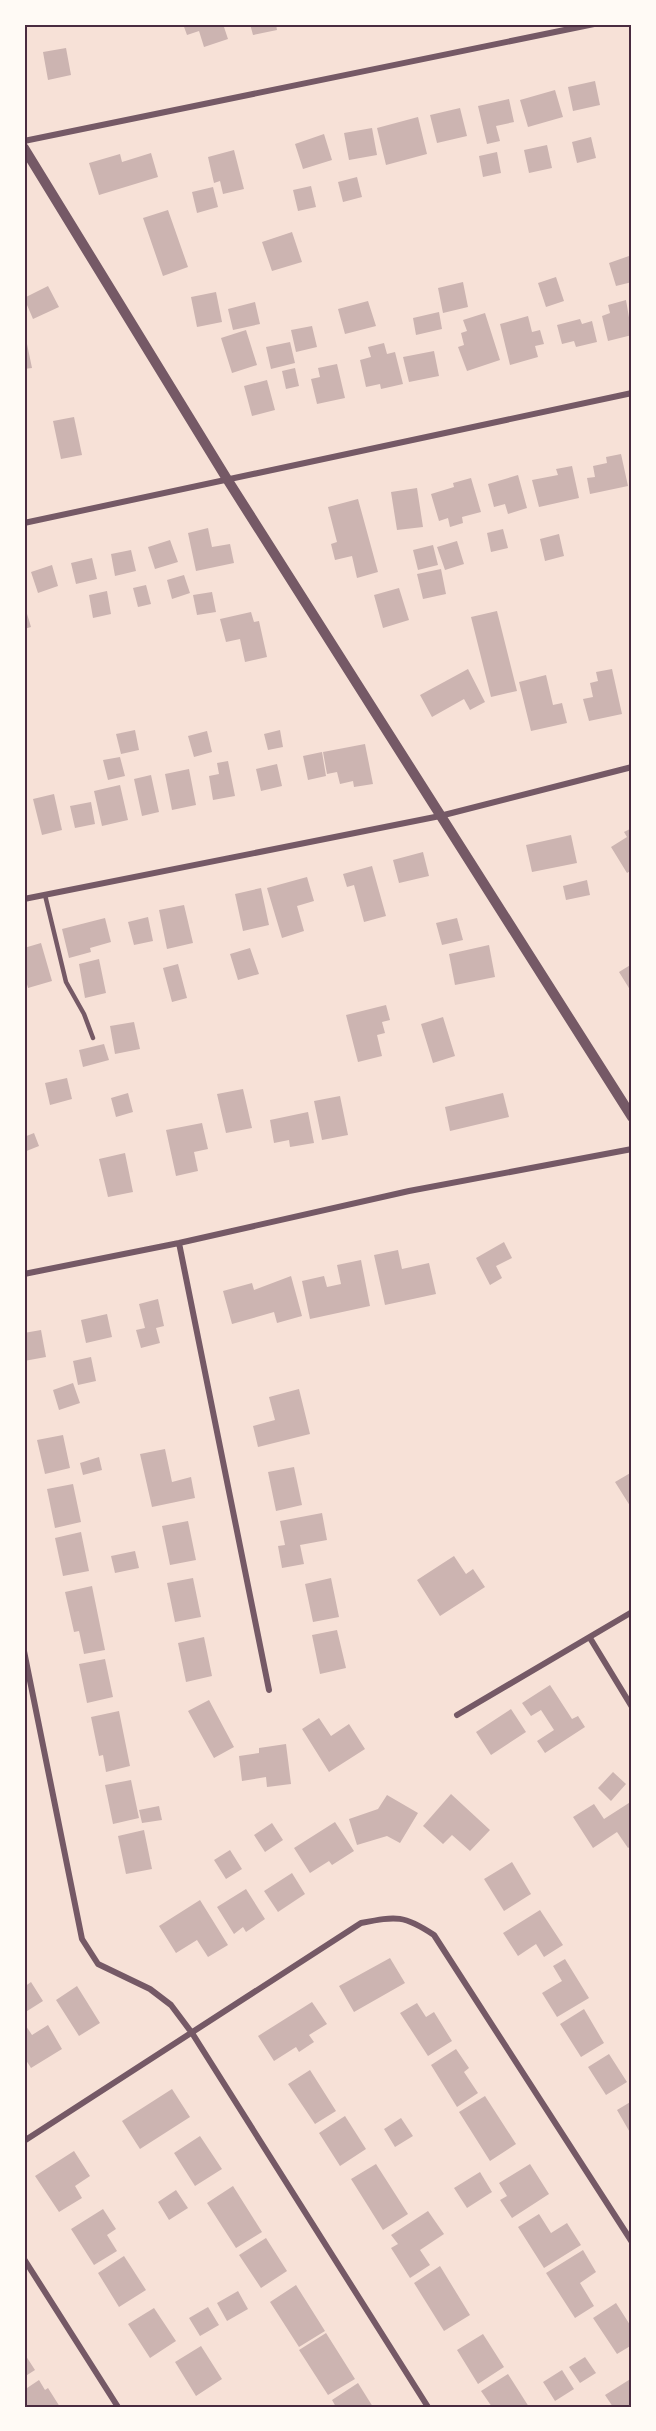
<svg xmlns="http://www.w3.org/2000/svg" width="656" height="2431" font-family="'Fira Sans',sans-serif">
  <rect width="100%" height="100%" fill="#f7e1d7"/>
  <path fill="#ccb4b1" d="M183,24H223L228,39L204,47L199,31L187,35Z
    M250,24H276L277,30L253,35Z
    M66,48L71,75L48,80L43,52Z
    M595,81L600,105L573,111L568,87Z
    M555,90L563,117L528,127L520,100Z
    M509,99L514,122L496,126L500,141L487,144L478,106Z
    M460,108L467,136L437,143L430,115Z
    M418,117L427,154L386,165L377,128Z
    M372,128L377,155L349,160L344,133Z
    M324,134L332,160L303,169L295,144Z
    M591,137L596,158L577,163L572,142Z
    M547,145L552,168L529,173L524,150Z
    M234,150L244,189L223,194L220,181L214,183L208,157Z
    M497,152L501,173L483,177L479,156Z
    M151,153L158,177L99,195L89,163L120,154L122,162Z
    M357,177L362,197L343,202L338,182Z
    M311,186L316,207L298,211L293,190Z
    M213,187L218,207L197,213L192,192Z
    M168,210L188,267L163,276L143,218Z
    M292,232L302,262L272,271L262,242Z
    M629,256L632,282L616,286L609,263Z
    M556,277L564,301L546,307L538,283Z
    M463,282L468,307L443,313L438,288Z
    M48,286L59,307L33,319L24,298Z
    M216,292L222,322L197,327L191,297Z
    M626,300L632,335L608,341L602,316L610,313L608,305Z
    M368,301L376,326L345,334L338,309Z
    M255,302L260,324L233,330L228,309Z
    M439,312L442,329L416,335L413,318Z
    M485,313L500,360L467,371L458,347L464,345L461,333L467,331L463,320Z
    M528,316L532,332L540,330L544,344L535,346L538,357L510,365L500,324Z
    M580,319L582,324L592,321L597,342L576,347L574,341L562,344L557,325Z
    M312,326L317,347L296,352L291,330Z
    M246,330L257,365L232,373L221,338Z
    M290,342L295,363L271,369L266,347Z
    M384,343L387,354L395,352L403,384L381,389L380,384L366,387L360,360L371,357L368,347Z
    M27,344L32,368L24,369V345Z
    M434,351L439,376L409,382L403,357Z
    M337,364L345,398L317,404L311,379L320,377L318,368Z
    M295,368L299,386L286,389L282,371Z
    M267,380L275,410L252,416L244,386Z
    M74,417L82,455L61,459L53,421Z
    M621,454L628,486L590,494L587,478L595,477L593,466L607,463L606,457Z
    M572,466L579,498L539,507L532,480L558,475L556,469Z
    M518,475L527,508L508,514L505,504L494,507L488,484Z
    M471,478L481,512L462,517L463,523L450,527L448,518L439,521L431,494L454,487L453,483Z
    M417,488L423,527L397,530L391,492Z
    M358,499L378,572L357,578L352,556L335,560L331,544L337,542L328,507Z
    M208,528L212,547L230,544L234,563L196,571L188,533Z
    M503,529L508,548L491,552L487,533Z
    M559,534L564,556L545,561L540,539Z
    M170,540L178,562L155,569L148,547Z
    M457,541L464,564L445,570L437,547Z
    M433,545L438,565L418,570L413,550Z
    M131,550L136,571L115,576L111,554Z
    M92,558L97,579L76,584L71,563Z
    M52,565L58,586L38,593L31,572Z
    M441,569L446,594L423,599L417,574Z
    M184,575L190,593L172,599L167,580Z
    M146,585L151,604L138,607L133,588Z
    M399,588L409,620L383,628L374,595Z
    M107,591L111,614L93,618L89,595Z
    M212,592L216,612L197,615L193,595Z
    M24,604L31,627L24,629Z
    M497,611L517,691L491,697L471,617Z
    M251,612L254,622L259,621L267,657L245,662L240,639L226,642L220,619Z
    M468,669L485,702L470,710L464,699L432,717L420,695Z
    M612,669L622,714L589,721L583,699L593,697L590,683L598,681L596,672Z
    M546,675L553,705L562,703L567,723L531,731L519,682Z
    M135,730L139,750L121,754L116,734Z
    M280,730L283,747L268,750L264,734Z
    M207,731L212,752L194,757L188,736Z
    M365,744L373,784L354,787L353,781L340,784L337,772L327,774L323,752Z
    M322,752L326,776L308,780L303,756Z
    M120,757L125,776L108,780L103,760Z
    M228,761L235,796L213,800L209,776L219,774L217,763Z
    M277,764L282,786L261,791L256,769Z
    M189,769L196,805L172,810L165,774Z
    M151,775L159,812L142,816L134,779Z
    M120,785L128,820L102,826L94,791Z
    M54,794L62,830L42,835L33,799Z
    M91,802L95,824L75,828L70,806Z
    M632,828V870L627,873L611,847L627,837L624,832Z
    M571,835L577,863L532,872L526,845Z
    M423,852L429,876L399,883L393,860Z
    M372,866L386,916L364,922L354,885L347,887L343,874Z
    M307,877L314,901L297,906L304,931L282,938L267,888Z
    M587,880L590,895L566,900L563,886Z
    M261,888L269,925L243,931L235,894Z
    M184,905L193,943L167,949L159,910Z
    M148,917L153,941L134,945L128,922Z
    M105,918L111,942L90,948L91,952L69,958L62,929Z
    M457,918L463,940L442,945L436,923Z
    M41,943L52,981L28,988L24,973V948Z
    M489,945L495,977L455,985L449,954Z
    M250,948L259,974L238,980L230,954Z
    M99,959L106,993L85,998L79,964Z
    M178,964L187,998L172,1002L163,968Z
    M632,964V993L619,972Z
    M386,1005L390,1020L382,1022L385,1033L377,1035L382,1056L358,1062L346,1015Z
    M443,1017L455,1056L433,1063L421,1024Z
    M134,1022L140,1049L115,1054L110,1026Z
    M104,1044L109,1060L83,1067L79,1050Z
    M67,1078L72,1099L50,1105L45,1083Z
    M243,1089L252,1128L226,1133L217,1094Z
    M128,1093L133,1112L116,1117L111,1098Z
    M503,1093L509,1117L450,1131L445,1107Z
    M340,1096L348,1135L322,1140L314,1101Z
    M308,1112L314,1143L290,1147L289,1140L274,1143L270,1120Z
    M202,1123L208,1149L194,1152L198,1171L176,1176L166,1130Z
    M34,1133L39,1146L24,1152V1137Z
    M125,1153L133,1192L108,1197L99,1159Z
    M504,1242L512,1258L496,1266L502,1278L490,1285L476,1258Z
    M398,1250L402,1269L429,1263L436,1294L385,1305L374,1255Z
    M361,1260L370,1306L310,1319L302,1281L324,1276L327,1287L341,1284L337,1265Z
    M291,1276L302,1316L277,1323L274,1312L232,1324L223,1291L252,1283L254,1290Z
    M158,1299L164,1326L156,1328L160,1343L141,1348L136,1330L145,1328L139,1304Z
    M107,1314L112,1337L86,1343L81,1320Z
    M41,1330L46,1357L24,1361V1333Z
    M91,1357L96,1381L78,1385L73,1361Z
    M73,1383L80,1403L59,1410L53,1390Z
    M299,1389L310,1434L258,1447L253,1426L275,1420L269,1397Z
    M63,1435L70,1468L45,1474L37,1440Z
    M165,1449L172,1482L191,1477L195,1498L152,1507L140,1454Z
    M99,1457L102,1470L83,1475L80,1463Z
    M294,1467L302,1505L276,1511L268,1472Z
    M632,1472V1509L615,1482Z
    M73,1484L81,1522L55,1528L47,1489Z
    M322,1513L327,1540L300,1545L304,1564L282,1568L278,1546L285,1545L280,1521Z
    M188,1521L196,1560L170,1565L162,1526Z
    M81,1532L89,1571L63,1576L55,1538Z
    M135,1551L139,1568L115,1573L111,1556Z
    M454,1556L466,1574L473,1569L485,1587L440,1616L417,1580Z
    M193,1578L201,1617L175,1622L167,1583Z
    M331,1578L339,1617L313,1622L305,1584Z
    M92,1586L105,1650L84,1654L79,1631L74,1632L65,1592Z
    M337,1630L346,1668L320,1674L312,1635Z
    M204,1637L212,1676L186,1682L178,1643Z
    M105,1659L113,1697L87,1703L79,1664Z
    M550,1685L572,1719L578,1716L585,1727L545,1753L537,1741L554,1730L541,1710L531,1716L522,1703Z
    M209,1700L234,1747L214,1758L188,1711Z
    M511,1709L526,1732L491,1755L476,1732Z
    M119,1711L130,1766L106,1772L103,1755L99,1756L91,1717Z
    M319,1718L331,1736L349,1724L365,1749L329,1772L302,1729Z
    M286,1744L291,1784L267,1787L266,1777L242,1781L239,1756L259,1753V1748Z
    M613,1772L626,1784L611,1801L598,1788Z
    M131,1780L139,1818L113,1824L105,1785Z
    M451,1794L490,1830L470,1851L452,1835L443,1844L423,1826Z
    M387,1795L418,1813L400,1843L387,1836L357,1845L349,1819L378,1809Z
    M632,1801V1845L628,1848L617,1832L593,1848L573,1817L594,1804L604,1819Z
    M159,1806L162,1820L142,1823L139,1810Z
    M335,1822L354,1851L332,1865L329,1861L310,1873L294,1848Z
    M272,1823L283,1840L265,1852L254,1835Z
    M144,1830L152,1869L126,1874L118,1836Z
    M230,1850L242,1869L226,1879L214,1860Z
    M512,1862L531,1894L504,1911L484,1879Z
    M292,1873L305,1894L278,1912L264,1891Z
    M246,1889L265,1919L246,1932L243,1927L234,1934L217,1907Z
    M200,1900L228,1945L208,1957L197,1940L176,1953L159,1926Z
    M540,1910L563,1945L544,1957L536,1944L518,1956L503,1933Z
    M390,1958L405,1983L354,2012L339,1986Z
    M565,1959L589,1998L557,2017L542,1993L562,1981L553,1966Z
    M31,1982L43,2001L24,2013V1987Z
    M77,1986L100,2023L79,2036L56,2000Z
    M312,2002L327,2024L309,2035L314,2042L299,2052L296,2047L274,2061L258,2036Z
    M417,2003L426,2017L434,2012L452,2041L428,2056L400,2013Z
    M584,2009L604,2043L581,2057L560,2024Z
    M48,2025L62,2049L31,2068L24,2057V2027L26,2026L32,2035Z
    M456,2049L469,2068L464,2072L478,2093L457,2107L431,2065Z
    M609,2054L627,2082L606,2095L588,2067Z
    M310,2070L336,2111L315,2124L288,2084Z
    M172,2089L190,2117L140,2149L122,2121Z
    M485,2096L516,2144L490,2161L459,2112Z
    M632,2101V2136L617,2110Z
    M345,2116L366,2149L340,2166L319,2133Z
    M401,2118L413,2136L395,2147L384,2129Z
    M200,2136L222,2169L195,2186L174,2153Z
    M74,2151L90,2176L75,2186L82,2198L59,2212L35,2176Z
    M376,2164L408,2214L383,2230L351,2179Z
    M530,2164L549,2194L512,2218L500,2200L507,2196L499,2183Z
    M480,2172L492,2192L467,2208L454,2188Z
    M233,2186L262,2232L236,2248L207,2203Z
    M176,2190L188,2208L169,2220L158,2202Z
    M103,2209L116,2229L107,2235L117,2251L94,2265L71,2229Z
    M428,2211L444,2234L420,2250L430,2265L410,2278L391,2248L398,2244L391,2235Z
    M539,2214L551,2233L567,2223L581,2245L544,2268L518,2227Z
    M266,2238L287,2271L261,2288L239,2255Z
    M583,2250L596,2272L580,2283L594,2306L575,2318L546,2273Z
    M124,2256L146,2290L119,2307L98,2273Z
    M440,2266L470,2315L444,2331L414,2283Z
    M296,2285L325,2331L299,2347L270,2302Z
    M238,2291L248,2309L227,2321L217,2303Z
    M616,2303L632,2328V2345L617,2354L593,2318Z
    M208,2307L219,2325L200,2336L189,2318Z
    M154,2308L176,2341L150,2358L128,2324Z
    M326,2333L355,2379L328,2395L299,2350Z
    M483,2334L504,2367L478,2384L457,2350Z
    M201,2346L222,2379L196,2396L175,2362Z
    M24,2353L35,2370L24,2377Z
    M585,2357L596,2373L580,2383L569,2367Z
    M562,2370L574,2389L555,2401L543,2382Z
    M508,2374L529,2407H492L481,2391Z
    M632,2378V2407H613L605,2395Z
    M39,2380L45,2390L48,2388L60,2407H28L24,2400V2390Z
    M358,2383L373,2407H336L332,2400Z"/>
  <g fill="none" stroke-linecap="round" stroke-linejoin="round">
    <path stroke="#755966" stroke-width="4.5" d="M45,895L66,982L84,1014L93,1038"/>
    <path stroke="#755966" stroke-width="6" d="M24,141L594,24
      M24,523L632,393
      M24,899L440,816L632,767
      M179,1243L269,1690
      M24,1274L179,1243L409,1191L632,1149
      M590,1638L632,1707
      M24,1651L82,1939L98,1964L150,1989L171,2005L192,2033L428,2407
      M457,1715L632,1612
      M24,2141L361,1923C397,1916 404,1915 434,1935L632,2242
      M24,2259L118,2407"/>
    <path stroke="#755966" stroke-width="10" d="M24,148L227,479L632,1117"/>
  </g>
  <rect width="656" height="2431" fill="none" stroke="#fffaf5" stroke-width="51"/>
  <rect x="26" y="26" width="604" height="2380" fill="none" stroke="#4a2c40" stroke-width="2"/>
</svg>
